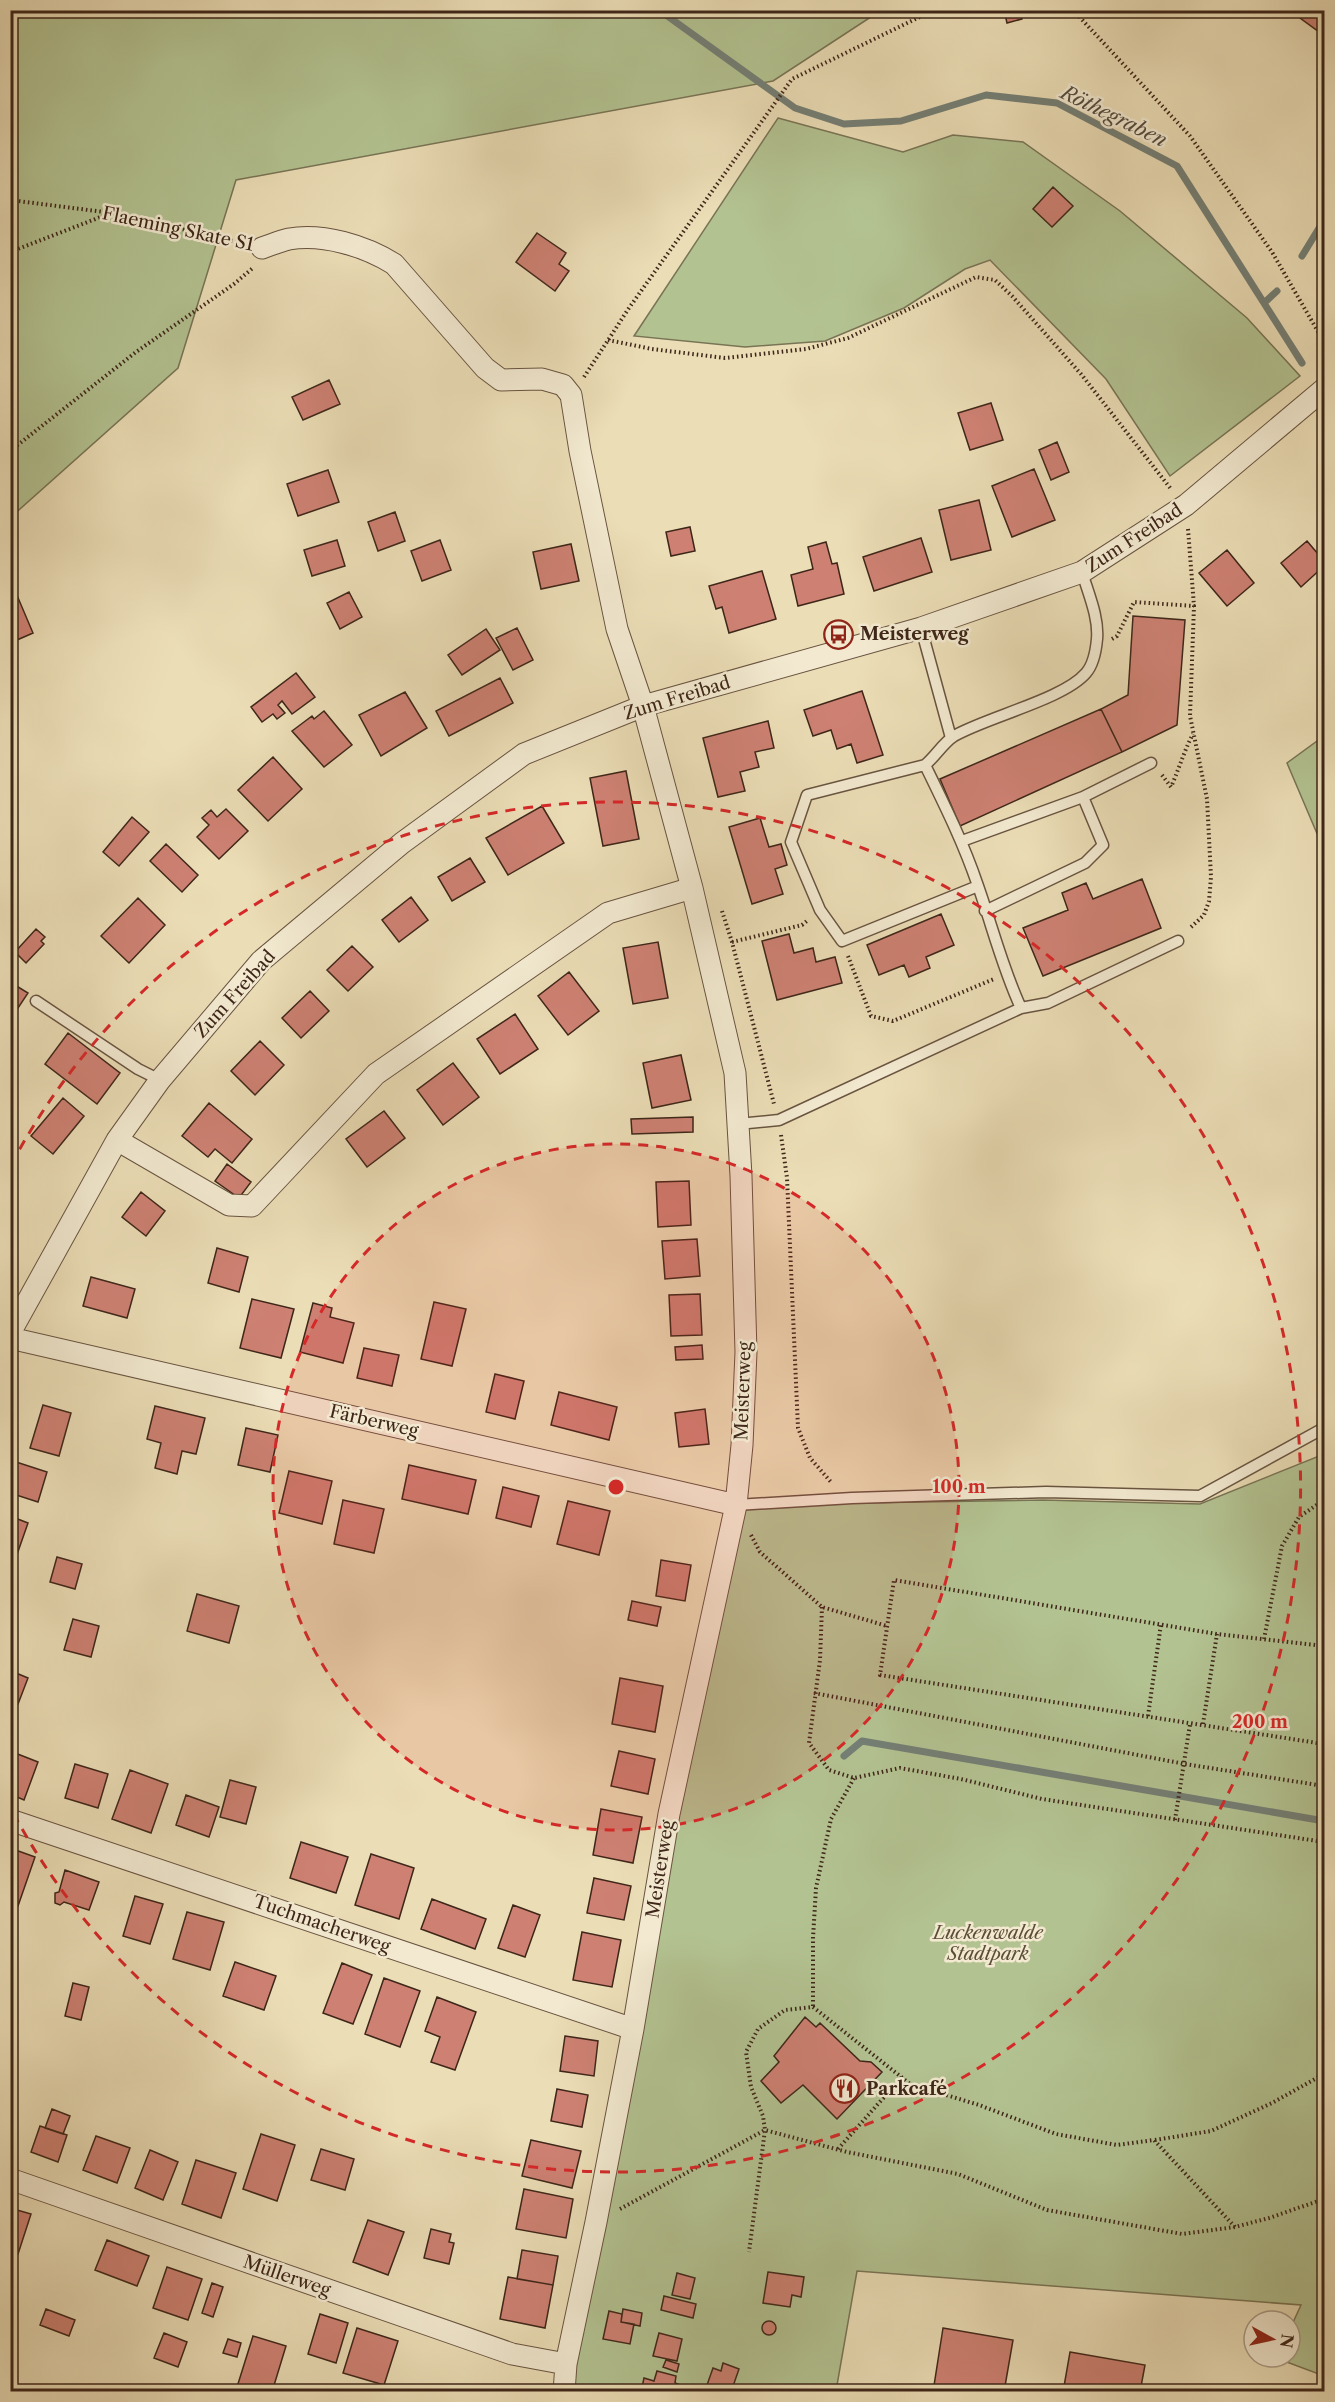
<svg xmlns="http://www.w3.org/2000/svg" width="1335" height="2402" font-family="'Libre Caslon Text',serif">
  <rect width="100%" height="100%" fill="#ebddb6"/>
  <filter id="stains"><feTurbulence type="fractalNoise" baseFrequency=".00333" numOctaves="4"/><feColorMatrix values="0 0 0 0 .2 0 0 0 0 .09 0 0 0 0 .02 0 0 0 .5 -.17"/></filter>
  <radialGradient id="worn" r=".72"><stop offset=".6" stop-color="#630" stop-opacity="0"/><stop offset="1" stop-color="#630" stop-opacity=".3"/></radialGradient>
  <path fill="#b3c291" stroke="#787455" stroke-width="1.5" d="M11,10H880V11L773,81L236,180L178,368L11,517Z
    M778,118L903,152L953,135L1023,142L1120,211L1247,318L1300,376L1170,476L1106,379L990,260L965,269L904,308L825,341L745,347L634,336Z
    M1324,736V850L1287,763Z
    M1324,1454V2376L1276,2358L1290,2357V2329L1301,2305L857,2271L836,2391L564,2392L736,1505L1043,1500L1200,1504Z"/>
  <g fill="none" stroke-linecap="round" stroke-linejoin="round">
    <path stroke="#747f75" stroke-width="7" d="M659,10L795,108L844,124L901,121L986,95L1057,103L1177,166L1302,363
      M1302,256L1324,220
      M1264,303L1277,291
      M844,1756L862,1741L1324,1821"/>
  </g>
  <path fill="#ce8173" stroke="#3e2619" stroke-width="1.5" d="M1004,10H1020L1022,19L1007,23Z
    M1289,10H1324V30L1322,34Z
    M1053,187L1073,206L1052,227L1033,209Z
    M537,233L566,253L559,264L569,271L555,291L516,262Z
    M329,380L340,404L303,420L292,397Z
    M991,403L1003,440L970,450L958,413Z
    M1057,442L1069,472L1051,480L1039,450Z
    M1034,469L1055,520L1012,537L992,486Z
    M328,470L339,502L298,516L287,484Z
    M979,500L991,550L951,560L939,510Z
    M395,512L405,541L378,551L368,522Z
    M690,527L695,551L671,556L666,532Z
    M921,538L932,572L874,591L863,557Z
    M337,540L345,566L312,576L304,550Z
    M440,540L451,570L422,581L411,551Z
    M1307,541L1324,561V566L1301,587L1281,563Z
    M826,542L832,564L837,563L844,594L798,606L791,575L813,569L808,547Z
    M571,544L579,581L541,589L533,552Z
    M1227,550L1254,583L1227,606L1199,573Z
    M762,571L776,619L729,633L722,607L716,609L709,586Z
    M349,592L362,617L340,629L327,603Z
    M16,593L33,633L10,643V596Z
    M1133,616L1185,620L1177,725L1122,752L1101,709L1128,695Z
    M517,628L533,660L513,670L496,638Z
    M486,629L500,650L462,675L448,655Z
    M296,673L315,697L292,714L282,701L278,705L285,713L277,719L273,714L262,722L251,707Z
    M500,678L513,703L449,736L436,711Z
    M862,691L883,755L857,763L851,744L837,749L831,730L813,736L804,710Z
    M405,692L427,728L381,756L359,715Z
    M1101,709L1122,752L960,826L940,779Z
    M324,711L352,745L324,767L292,731L312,716L314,719Z
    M768,721L774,748L755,752L759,767L740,772L745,791L718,797L703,738Z
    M273,757L302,789L268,821L238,790Z
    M626,771L639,839L603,846L590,778Z
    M542,806L564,843L508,875L486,838Z
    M226,809L248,831L219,859L197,837L209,825L202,818L211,810L217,817Z
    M132,817L149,832L119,866L103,852Z
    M760,818L769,847L781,844L787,865L775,869L783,894L752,904L729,827Z
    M166,844L198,875L182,892L150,861Z
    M470,858L485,882L452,901L438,877Z
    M1142,879L1161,928L1043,976L1023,928L1068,910L1062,893L1086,883L1093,899Z
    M411,897L428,920L399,942L382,920Z
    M138,898L165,925L129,963L101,936Z
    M941,914L954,945L926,957L930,968L909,977L904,965L879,975L867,945Z
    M36,929L45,937L41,941L44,944L26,963L15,952Z
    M789,934L794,953L813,948L816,962L835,957L842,983L777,1000L762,941Z
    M658,942L668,998L633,1004L623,948Z
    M352,946L373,967L348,991L327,970Z
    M569,972L599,1011L568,1035L538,996Z
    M10,982L28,993L10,1020Z
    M310,991L329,1011L301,1038L282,1018Z
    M515,1014L538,1049L500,1074L477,1039Z
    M68,1033L120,1073L97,1104L45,1064Z
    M260,1041L284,1065L255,1095L231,1071Z
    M681,1055L691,1100L652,1108L643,1063Z
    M453,1063L479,1097L443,1125L417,1090Z
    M63,1098L84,1116L53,1154L31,1136Z
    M209,1103L252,1139L232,1163L215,1149L208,1157L182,1136Z
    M384,1111L405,1138L367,1167L346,1139Z
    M693,1117V1132L632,1134L631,1119Z
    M227,1164L251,1182L239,1198L215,1181Z
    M689,1181L691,1225L658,1227L656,1182Z
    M141,1192L165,1211L146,1236L122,1217Z
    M697,1239L700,1276L665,1279L662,1241Z
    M217,1248L248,1257L239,1292L208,1283Z
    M91,1277L135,1289L127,1318L83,1306Z
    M700,1294L702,1335L671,1336L669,1295Z
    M252,1299L294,1309L281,1358L240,1348Z
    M434,1302L466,1309L452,1366L421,1359Z
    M313,1303L332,1308L330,1317L354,1323L343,1363L300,1352Z
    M702,1345L703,1359L676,1360L675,1347Z
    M364,1348L399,1355L392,1386L357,1378Z
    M495,1374L524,1381L515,1419L486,1412Z
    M559,1392L617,1407L609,1440L551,1425Z
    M43,1405L71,1413L59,1456L30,1448Z
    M155,1406L205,1418L196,1454L182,1451L177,1474L155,1468L161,1443L147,1439Z
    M705,1409L709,1444L679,1447L675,1413Z
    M246,1428L278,1435L270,1472L238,1465Z
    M10,1460L47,1472L38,1502L10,1493Z
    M409,1465L476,1480L468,1514L402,1499Z
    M289,1471L332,1481L322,1524L279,1513Z
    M503,1487L539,1496L531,1527L496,1518Z
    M343,1500L384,1509L374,1553L334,1544Z
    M568,1501L610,1511L599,1555L557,1544Z
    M10,1516L28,1523L14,1563L10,1562Z
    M57,1557L82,1564L75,1589L50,1582Z
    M661,1560L691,1565L685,1601L656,1596Z
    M197,1594L239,1606L229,1643L187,1631Z
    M632,1601L661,1607L657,1626L628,1620Z
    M73,1619L99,1626L91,1657L64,1650Z
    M16,1673L28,1678L18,1704L10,1701V1687Z
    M620,1678L663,1686L655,1732L612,1724Z
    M10,1751L38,1762L24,1800L10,1794Z
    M619,1751L655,1759L648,1794L611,1786Z
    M75,1764L108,1774L98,1808L65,1798Z
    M130,1770L168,1784L151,1833L112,1819Z
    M230,1780L256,1787L246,1824L220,1817Z
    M186,1795L219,1807L209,1837L176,1825Z
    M601,1809L642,1817L633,1863L593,1855Z
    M301,1842L348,1857L336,1893L290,1878Z
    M10,1848L35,1857L18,1906L10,1903Z
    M371,1854L414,1868L399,1919L355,1905Z
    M65,1870L99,1882L89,1910L64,1902L60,1905L55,1903V1893L59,1892Z
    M594,1878L631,1886L624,1920L587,1913Z
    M135,1896L163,1904L150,1944L123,1936Z
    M432,1899L486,1919L475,1949L421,1929Z
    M513,1905L540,1915L525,1957L498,1948Z
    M187,1912L224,1922L210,1970L173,1959Z
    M582,1932L621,1940L612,1987L573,1980Z
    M235,1962L276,1976L264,2010L223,1996Z
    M342,1963L372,1975L353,2024L323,2013Z
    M384,1978L420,1991L400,2047L365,2034Z
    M73,1983L89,1987L81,2020L65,2016Z
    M437,1997L476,2012L455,2070L431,2062L440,2037L425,2031Z
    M805,2017L816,2027L820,2023L860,2061L871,2062L882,2072L837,2119L803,2085L781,2103L761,2081L779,2062L774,2056Z
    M565,2036L598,2041L594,2076L560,2071Z
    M557,2089L588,2095L582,2127L551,2121Z
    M52,2109L70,2116L63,2134L45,2128Z
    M40,2126L67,2135L58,2162L31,2152Z
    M261,2134L295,2145L277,2201L243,2189Z
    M96,2136L130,2148L117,2183L83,2170Z
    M531,2140L581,2151L572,2188L522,2176Z
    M321,2149L354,2159L345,2190L311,2180Z
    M150,2150L178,2162L163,2200L135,2188Z
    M196,2160L236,2173L221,2218L182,2204Z
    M524,2189L573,2199L566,2238L516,2229Z
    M10,2208L31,2214L18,2254L10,2251Z
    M368,2220L404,2232L388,2275L353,2262Z
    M431,2229L451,2234L449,2242L454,2243L449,2264L424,2258Z
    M107,2240L149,2256L137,2286L95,2270Z
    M522,2250L558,2256L553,2285L517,2279Z
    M167,2267L202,2279L188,2320L153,2308Z
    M768,2272L804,2277L801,2297L792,2295L790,2307L763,2303Z
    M677,2273L695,2278L690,2299L672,2295Z
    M508,2277L553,2285L545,2328L500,2319Z
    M212,2283L223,2287L213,2317L202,2313Z
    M664,2296L696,2304L693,2318L661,2310Z
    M46,2309L75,2320L69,2336L40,2325Z
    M623,2309L642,2313L640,2326L621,2322Z
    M609,2311L622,2314L621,2322L634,2324L630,2344L603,2339Z
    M320,2314L348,2323L336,2363L308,2354Z
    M762 2328a7 7 0 1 1 14 0a7 7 0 1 1-14 0Z
    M357,2328L398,2341L384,2385L343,2373Z
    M943,2328L1013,2340L1004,2392H933Z
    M164,2333L187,2342L178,2367L154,2358Z
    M659,2333L682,2339L677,2361L653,2356Z
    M253,2336L286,2346L272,2392H252L237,2387Z
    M228,2339L241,2343L237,2357L223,2353Z
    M1070,2352L1145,2365L1140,2392H1063Z
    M666,2360L679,2364L677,2372L663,2367Z
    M723,2363L739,2369L731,2392H724L707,2385L713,2368L721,2371Z
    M657,2371L676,2376L675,2383L678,2384L676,2392H641L644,2378L654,2381Z"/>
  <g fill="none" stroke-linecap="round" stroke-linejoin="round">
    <defs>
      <path id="lane" d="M1082,572C1088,593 1099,617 1097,639C1096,650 1093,665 1086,673C1064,699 987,717 954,736C943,743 935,757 925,765C944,804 963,842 977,883C992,925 1002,967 1021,1008L1048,1003L1178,941
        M921,628L951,738
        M925,765L807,795L791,842L820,910L842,941L978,886
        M962,841L1083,797L1151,763
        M985,911L1085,863L1103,845L1083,797
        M36,1001L138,1069L160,1080
        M738,1124L779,1120L1021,1008
        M736,1505L852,1498L1046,1492L1200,1496L1324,1428"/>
      <path id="street" d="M262,248C271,245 280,241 289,239C323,233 365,246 394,264L485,368L501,380L542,379L563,385L571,395L580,451L617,629L643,706L692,888L735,1073L741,1176L746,1352L742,1445L736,1505L669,1814L633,2029L596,2222L566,2364L564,2392
        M117,1140L229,1205L252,1206L376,1074L608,913L692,888
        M10,1333L117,1140L160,1080L261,961L402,843L524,754L643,706L921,628L1082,572L1186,505L1324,389
        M10,1338L736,1505
        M10,1820L633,2029
        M10,2179L512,2354L566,2364"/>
    </defs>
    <use href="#lane" stroke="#695440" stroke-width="13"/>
    <use href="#street" stroke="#695440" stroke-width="23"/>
    <path stroke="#3e2619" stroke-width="4" stroke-dasharray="1.5 3" stroke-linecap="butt" d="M1073,10L1190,136L1272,252L1324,342
      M10,200L112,213L242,243
      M10,252L111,213
      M608,340L652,349L725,358L806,349L848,338L976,277L995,280L1012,296L1081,374L1171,489
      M584,377L629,308L792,79L934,10
      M10,451L136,352L234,284L254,267
      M1188,529L1194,606
      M1112,639L1117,636L1134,602L1194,606L1190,716L1207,799L1211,877L1209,901L1204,915L1189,929
      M1162,775L1171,787C1179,769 1184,751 1193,734
      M722,911L732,942L774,1104
      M732,942L802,925L808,920
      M848,956L871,1016L893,1021L994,979
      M781,1135L787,1178L798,1428L810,1458L831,1482
      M751,1535L760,1552L822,1607L887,1626
      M822,1607L820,1660L809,1743L829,1770L854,1778L900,1768L961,1779L1042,1799L1324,1842
      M1264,1639L1282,1546L1299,1517L1324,1500
      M1324,1646L1217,1634L894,1580L880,1675L1324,1744
      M814,1693L1185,1764L1324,1786
      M1148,1716L1161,1624
      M1203,1724L1217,1634
      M1175,1820L1190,1724
      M813,2006V1938L816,1888L831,1819L854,1778
      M1155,2140L1211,2131L1272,2103L1324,2074
      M838,2149L902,2077
      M620,2209L765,2130L749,2252
      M1235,2227L1154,2140L1117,2145L1056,2134L979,2105L910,2084L813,2007L785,2010L758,2029L746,2052L751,2087L763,2116L765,2130L847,2152L958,2174L1047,2210L1182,2234L1235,2227L1269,2218L1324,2199"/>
    <use href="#lane" stroke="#f2e9d0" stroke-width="10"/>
    <use href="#street" stroke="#f2e9d0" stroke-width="21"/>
  </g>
  <circle cx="616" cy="1487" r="343" fill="#d62828" fill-opacity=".12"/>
  <g fill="none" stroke="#d62828" stroke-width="3" stroke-dasharray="10 8">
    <circle cx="616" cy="1487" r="343"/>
    <path d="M11 1165A685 685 0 1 1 11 1809"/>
  </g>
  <defs>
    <symbol id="bus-ring" viewBox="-11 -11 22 22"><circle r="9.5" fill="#f2e9d0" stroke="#8f2418" stroke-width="1.5"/><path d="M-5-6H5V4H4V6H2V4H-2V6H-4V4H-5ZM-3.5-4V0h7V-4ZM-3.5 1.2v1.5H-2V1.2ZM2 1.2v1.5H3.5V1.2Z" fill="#8f2418"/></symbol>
    <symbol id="restaurant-ring" viewBox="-11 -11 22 22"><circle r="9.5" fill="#f2e9d0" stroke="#8f2418" stroke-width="1.5"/><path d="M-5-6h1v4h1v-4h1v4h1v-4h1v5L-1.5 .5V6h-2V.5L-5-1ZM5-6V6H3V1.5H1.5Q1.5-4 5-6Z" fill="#8f2418"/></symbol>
  </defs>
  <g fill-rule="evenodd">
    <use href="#bus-ring" x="822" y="618" width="33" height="33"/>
    <use href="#restaurant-ring" x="828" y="2072" width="33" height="33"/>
  </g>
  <g text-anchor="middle" stroke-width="5" stroke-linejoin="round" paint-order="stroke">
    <g font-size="18" fill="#3e2619" stroke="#f2e9d0">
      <text transform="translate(178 229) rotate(12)" y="6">Flaeming Skate S1</text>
      <text transform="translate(1134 538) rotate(-33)" y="6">Zum Freibad</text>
      <text transform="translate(677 698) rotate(-17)" y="6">Zum Freibad</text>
      <text transform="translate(235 994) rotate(-48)" y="6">Zum Freibad</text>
      <text transform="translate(743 1391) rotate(-88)" y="6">Meisterweg</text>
      <text transform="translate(374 1421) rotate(13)" y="6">Färberweg</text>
      <text transform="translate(660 1869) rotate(-81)" y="6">Meisterweg</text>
      <text transform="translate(322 1924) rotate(19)" y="6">Tuchmacherweg</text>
      <text transform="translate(287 2276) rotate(19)" y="6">Müllerweg</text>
    </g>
    <g font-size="18" font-weight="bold" fill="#3e2619" stroke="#f2e9d0" text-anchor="start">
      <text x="860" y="640">Meisterweg</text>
      <text x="866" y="2095">Parkcafé</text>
    </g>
    <g font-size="18" font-style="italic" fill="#5b4d37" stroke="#f2e9d0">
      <text x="988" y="1939">Luckenwalde<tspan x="988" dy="21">Stadtpark</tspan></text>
    </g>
    <g font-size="20" font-style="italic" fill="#544b3f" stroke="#f2e9d0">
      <text transform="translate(1114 116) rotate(26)" y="7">Röthegraben</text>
    </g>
  </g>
  <circle cx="616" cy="1487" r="9" fill="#d62828" stroke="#f2e9d0" stroke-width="3"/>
  <g font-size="18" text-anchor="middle" font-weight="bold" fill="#d62828" stroke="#f2e9d0" stroke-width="5" stroke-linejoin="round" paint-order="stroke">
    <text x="959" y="1493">100 m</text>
    <text x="1260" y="1728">200 m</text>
  </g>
  <rect width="1335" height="2402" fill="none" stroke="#ebddb6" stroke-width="36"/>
  <rect x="12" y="12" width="1311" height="2378" fill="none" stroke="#3e2619" stroke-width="3"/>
  <rect x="18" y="18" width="1299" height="2366" fill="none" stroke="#3e2619" stroke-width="1.5"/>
  <g transform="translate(1272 2339) rotate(98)"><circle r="28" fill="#f2e9d0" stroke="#aa9b87" stroke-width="1.5"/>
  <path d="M0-4.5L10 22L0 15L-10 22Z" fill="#8f2418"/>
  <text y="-9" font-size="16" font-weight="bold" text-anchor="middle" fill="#3e2619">N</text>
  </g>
  <rect width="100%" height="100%" filter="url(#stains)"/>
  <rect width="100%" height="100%" fill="url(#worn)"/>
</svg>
